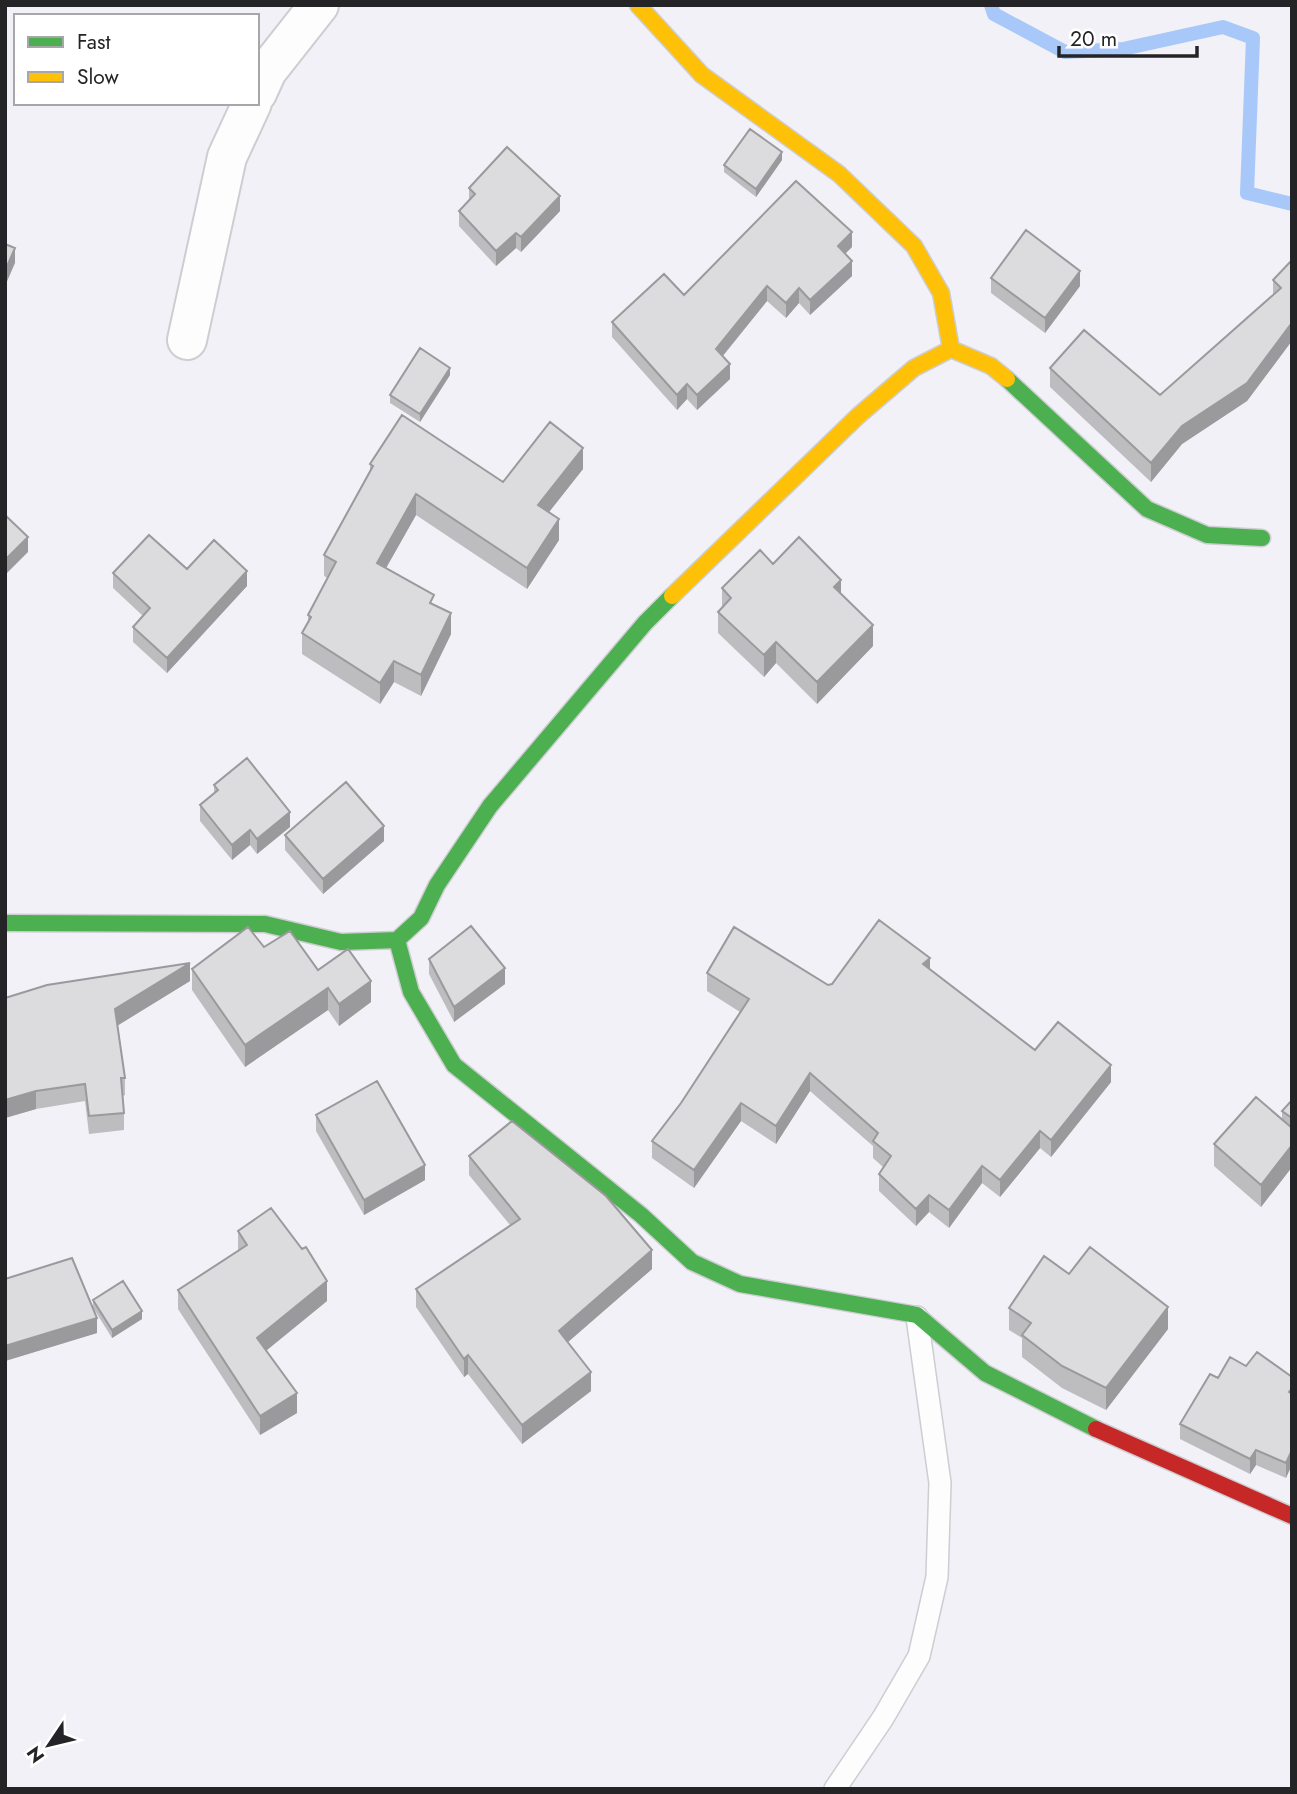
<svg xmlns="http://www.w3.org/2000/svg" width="1297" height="1794" font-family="Jost,sans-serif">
  <rect width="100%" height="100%" fill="#f1f1f7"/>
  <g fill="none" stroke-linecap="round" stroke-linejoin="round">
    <path stroke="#a7c8f8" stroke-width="14" d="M991,5L994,14L1065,52L1123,49L1223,27L1253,38L1247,193L1292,204"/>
    <defs>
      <path id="lane" d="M835,1789L883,1718L919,1656L937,1577L940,1483L917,1317"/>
      <path id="street" d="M257,93L267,71L319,5
        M187,340L227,157L252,103"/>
      <path id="fast" d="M1007,379L1147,509L1207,535L1262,538
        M5,923L265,924L341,942L397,940L421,918L437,885L490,806L645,623L672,596
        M397,940L411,992L454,1065L641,1215L692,1262L740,1284L917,1315L985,1373L1096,1429"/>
      <path id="slow" d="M638,5L702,75L839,174L914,246L941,293L951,349
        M672,596L858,416L914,368L951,349L991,366L1007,379"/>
      <path id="jam" d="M1096,1429L1292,1516"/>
    </defs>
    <use href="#lane" stroke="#cdcdd2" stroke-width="24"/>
    <use href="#street" stroke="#cdcdd2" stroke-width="42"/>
    <use href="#fast" stroke="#cdcdd2" stroke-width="19"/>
    <use href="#slow" stroke="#cdcdd2" stroke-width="19"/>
    <use href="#jam" stroke="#cdcdd2" stroke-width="19"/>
    <use href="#lane" stroke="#fdfdfe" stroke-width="21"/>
    <use href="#street" stroke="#fdfdfe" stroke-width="38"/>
    <use href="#fast" stroke="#4caf50" stroke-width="16"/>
    <use href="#slow" stroke="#ffc107" stroke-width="16"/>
    <use href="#jam" stroke="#c62828" stroke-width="16"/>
  </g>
  <path fill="#bdbcbe" d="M782,160L756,197L724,172V165Z
    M469,188L560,211L521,252L516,248L496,266L459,226V211L469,201Z
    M852,247L845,253L852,276L810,315L799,303L786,318L767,301L723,356L730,379L697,410L687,399L677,410L612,337V322L684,295Z
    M1292,260V343L1291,342L1247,401L1182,444L1151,482L1050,387V368L1160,395L1273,295V280Z
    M991,278L1080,286L1045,333L991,293Z
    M450,375L420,422L390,403V395Z
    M370,464L503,482L583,469L549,512L559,540L527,589L416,515L386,568L434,605L451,634L421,696L394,682L380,704L302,654V633L308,623V615L328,578L324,576V555L370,471Z
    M773,564L841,594L873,646L817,704L776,663L764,677L718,633V612L722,607V588Z
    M187,569L247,586L167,673L133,642V627L143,616L113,588V573Z
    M1292,625V643L1291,641V626Z
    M214,785L290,827L257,854L250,845L232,860L200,821V805L214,794Z
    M285,835L384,841L323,894L285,850Z
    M264,947L318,970L371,1002L339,1026L328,1010L245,1067L192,990V969Z
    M429,959L505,984L454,1022L429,974Z
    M930,969L1035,1050L1111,1082L1051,1157L1040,1148L1000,1197L982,1183L949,1228L929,1212L916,1226L879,1191V1174L883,1167L873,1158V1146L810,1091L776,1144L741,1121L694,1188L652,1158V1141L681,1103L740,1012L707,991V973L828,985Z
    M190,981L117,1026L125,1078V1095L123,1096L124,1113V1130L89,1134L85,1101L36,1109L5,1118V998Z
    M1292,1100V1167L1261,1207L1214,1166V1144L1282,1119V1111Z
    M316,1115L425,1180L364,1215L316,1131Z
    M469,1156L652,1269L567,1342L591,1391L522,1444L468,1374L464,1377L416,1307V1289L510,1225L469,1175Z
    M238,1231L327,1301L266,1351L297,1413L260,1435L178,1309V1290L238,1251Z
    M1069,1274L1168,1329L1106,1410L1062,1388L1022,1357V1338L1009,1330V1308Z
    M5,1279L93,1308V1300L142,1319L112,1338L94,1309L97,1333L5,1361Z
    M1246,1366L1292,1377L1286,1478L1256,1465L1250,1474L1180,1439V1424L1218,1378Z"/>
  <path fill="#9a999b" d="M782,152V160L756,197V189Z
    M560,196V211L521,252V237Z
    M852,232V247L838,261V246Z
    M516,233V248L496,266V251Z
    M15,248V263L5,286V271Z
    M852,261V276L810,315V300Z
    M1080,271V286L1045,333V318Z
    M767,286V301L716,364V349Z
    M799,288V303L786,318V303Z
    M1291,324V342L1247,401L1182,444L1151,482V463L1182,426Z
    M730,364V379L697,410V395Z
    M450,368V375L420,422V414Z
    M687,384V399L677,410V395Z
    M583,448V469L538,526V505Z
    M416,494V515L377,584V563Z
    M559,519V540L527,589V568Z
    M28,537V552L5,575V560Z
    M247,571V586L167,673V658Z
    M841,580V601L834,587Z
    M451,613V634L421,696V675Z
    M873,625V646L817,704V682Z
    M776,642V663L764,677V655Z
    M394,661V682L380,704V683Z
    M290,812V827L257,854V839Z
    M384,826V841L323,894V879Z
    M250,830V845L232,860V845Z
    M930,958V976L923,964Z
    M190,963V981L115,1027V1009Z
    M505,968V984L454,1022V1007Z
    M371,981V1002L339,1026V1004Z
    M328,988V1010L245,1067V1045Z
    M1111,1065V1082L1051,1157V1140Z
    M810,1073V1091L776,1144V1126Z
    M36,1091V1109L5,1118V1100Z
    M741,1103V1121L694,1188V1170Z
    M1040,1131V1148L1000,1197V1180Z
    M1292,1145V1167L1261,1207V1185Z
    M425,1165V1180L364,1215V1200Z
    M982,1166V1183L949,1228V1210Z
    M929,1195V1212L916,1226V1209Z
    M652,1250V1269L559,1350V1331Z
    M327,1281V1301L257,1358V1338Z
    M1168,1307V1329L1106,1410V1388Z
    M142,1311V1319L112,1338V1330Z
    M97,1318V1333L5,1361V1346Z
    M468,1355V1374L464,1377V1359Z
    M591,1372V1391L522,1444V1425Z
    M297,1393V1413L260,1435V1416Z
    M1256,1450V1465L1250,1474V1459Z
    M1292,1450V1465L1286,1478V1463Z"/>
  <path fill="#dcdbdd" stroke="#9a999b" stroke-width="2" d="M750,129L782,152L756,189L724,165Z
    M507,147L560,196L521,237L516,233L496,251L459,211L475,194L469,188Z
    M796,181L852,232L838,246L852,261L810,300L799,288L786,303L767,286L716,349L730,364L697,395L687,384L677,395L612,322L664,274L684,295Z
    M1026,230L1080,271L1045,318L991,278Z
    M5,244L15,248L5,271Z
    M1292,260V324H1291L1247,383L1182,426L1151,463L1050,368L1084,330L1160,395L1281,288L1273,280Z
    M420,348L450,368L420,414L390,395Z
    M402,415L503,482L550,422L583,448L538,505L559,519L527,568L416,494L377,563L434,595L430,603L451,613L421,675L394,661L380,683L302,633L311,617L308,615L336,562L324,555L373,466L370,464Z
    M5,515L28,537L5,560Z
    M149,535L187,569L214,540L247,571L167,658L133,627L150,608L113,573Z
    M799,537L841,580L834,587L873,625L817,682L776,642L764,655L718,612L731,598L722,588L760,550L773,564Z
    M247,758L290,812L257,839L250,830L232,845L200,805L218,790L214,785Z
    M346,782L384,826L323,879L285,835Z
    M879,920L930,958L923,964L1035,1050L1058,1022L1111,1065L1051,1140L1040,1131L1000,1180L982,1166L949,1210L929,1195L916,1209L879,1174L891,1156L873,1141L878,1133L810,1073L776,1126L741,1103L694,1170L652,1141L681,1103L749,999L707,973L734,927L828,985L832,984Z
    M471,926L505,968L454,1007L429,959Z
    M248,927L264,947L290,931L318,970L348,949L371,981L339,1004L328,988L245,1045L192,969Z
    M190,963L115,1009L125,1078H121L124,1113L89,1116L85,1084L36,1091L5,1100V998L47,985Z
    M377,1081L425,1165L364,1200L316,1115Z
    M1256,1097L1292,1128V1145L1261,1185L1214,1144Z
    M1292,1100V1118L1282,1111Z
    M512,1121L606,1196L652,1250L559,1331L591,1372L522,1425L468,1355L464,1359L416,1289L520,1219L469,1156Z
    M271,1208L302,1249L306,1247L327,1281L257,1338L297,1393L260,1416L178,1290L247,1245L238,1231Z
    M1090,1247L1168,1307L1106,1388L1062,1366L1022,1335L1031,1323L1009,1308L1044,1256L1069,1274Z
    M72,1258L97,1318L5,1346V1279Z
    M123,1281L142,1311L112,1330L93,1300Z
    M1257,1352L1292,1377V1388L1289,1392L1292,1394V1450L1286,1463L1256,1450L1250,1459L1180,1424L1210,1374L1218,1378L1230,1357L1246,1366Z"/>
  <rect width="1297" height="1794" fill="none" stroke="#242427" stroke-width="14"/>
  <rect x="14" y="14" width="245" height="91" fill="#ffffff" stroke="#a7a7a9" stroke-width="2"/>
  <rect x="28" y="37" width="35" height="10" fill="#4caf50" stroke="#a7a7a9" stroke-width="2"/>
  <text x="77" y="49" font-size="21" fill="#242427">Fast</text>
  <rect x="28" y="72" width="35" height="10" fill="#ffc107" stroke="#a7a7a9" stroke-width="2"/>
  <text x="77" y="84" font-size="21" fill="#242427">Slow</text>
  <g transform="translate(49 1745) rotate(235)" stroke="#ffffff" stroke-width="5" paint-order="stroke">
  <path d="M0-5L12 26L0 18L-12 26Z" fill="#242427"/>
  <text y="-10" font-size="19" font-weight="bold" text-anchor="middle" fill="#242427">N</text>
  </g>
  <path d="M1059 46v10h138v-10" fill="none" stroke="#242427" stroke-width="3.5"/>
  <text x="1070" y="46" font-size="21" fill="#242427" stroke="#ffffff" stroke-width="5" paint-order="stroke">20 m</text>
</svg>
